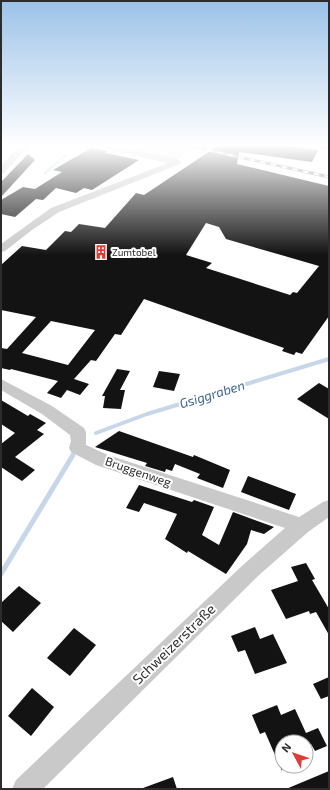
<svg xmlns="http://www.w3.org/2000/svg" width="330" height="790" font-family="'Exo 2',sans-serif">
  <rect width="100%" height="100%" fill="#fff"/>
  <path fill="#e0e9da" d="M106,145H176L193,148L176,160Z"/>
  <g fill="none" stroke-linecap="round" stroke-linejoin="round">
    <path stroke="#c7d7e8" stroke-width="2.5" d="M45,173L66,155"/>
    <path stroke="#c7d7e8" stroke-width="4" d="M96,433L147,414L329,359"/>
    <path stroke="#c7d7e8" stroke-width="5" d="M1,574L73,455"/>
  </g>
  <path fill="#131313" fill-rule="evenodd" d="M219,145H280L318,150L312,162L239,152L237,164L329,186V316L302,354L296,352L294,355L282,351L284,348L144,299L121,335L115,334L96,361L91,360L74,379L89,384L80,395L67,390L61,398L47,393L58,381L11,369L10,370L1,368V348L7,349L36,317L1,310V265L22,246L46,250L65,231L71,232L79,224L105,228L136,193L144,195ZM206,223L219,227L226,239L319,266L297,293L293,292L290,295L206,268L212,263L186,255ZM51,321L95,330L68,365L22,353Z
    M91,148L107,151L105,153L139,160L92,190L84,188L76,193L56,188L43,200L36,199L15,217L1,214V200L23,187L35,189L62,172L53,170Z
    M28,154L35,160L1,197V182Z
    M117,369L130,371L120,390H125L121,409L103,408L105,396H102Z
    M159,371L180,374L174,391L153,387Z
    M319,383L329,389V419L297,399Z
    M1,400L28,416L30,414L46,423L37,430L44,434L15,457L35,470L22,481L1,467V444L15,433L1,424Z
    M119,431L193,457L194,455L230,470L223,488L197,478L200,474L175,464L172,471L166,469L165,472L145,466L147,463L95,447Z
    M248,476L296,494L289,510L241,492Z
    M139,485L192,502L194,500L214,507L202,535L219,545L233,512L274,527L264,534L251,530L247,544L226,574L188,551L187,553L165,539L177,514L144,503L139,512L126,508Z
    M306,563L315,579L312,580L329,609V635L316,612L310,614L309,611L286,619L271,590L298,581L291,567Z
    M19,586L41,603L13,632L1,621V603Z
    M255,627L260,639L273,634L287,663L255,674L245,650L238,652L231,636Z
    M74,628L96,645L70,676L47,658Z
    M329,677V696L321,699L313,684Z
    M32,688L54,707L31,736L8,716Z
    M277,705L281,715L295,709L306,733L318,728L327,746L315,751L311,744L306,746V742H282V771L265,732L260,734L252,715Z
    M329,771V789H286Z
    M173,777L177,789H143V788Z"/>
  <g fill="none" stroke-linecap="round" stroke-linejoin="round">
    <path fill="#c9c9c9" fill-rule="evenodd" d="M26,145H36L23,152L4,173L1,174V166L17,148Z
      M94,145H108L177,159L181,162L180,164L59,212L32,230L5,251L1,252V244L51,208L168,163L98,147Z
      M298,145L329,146V150L302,147Z
      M1,379L52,406L84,428L86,432V445L108,455L299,517L323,502L329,500V517L308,532L258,576L43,789H12L16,780L244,564L285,528L96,465L71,452L69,448L71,441L70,435L42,414L1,390Z"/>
    <defs>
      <path id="rail" d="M185,145L329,177"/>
    </defs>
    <use href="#rail" stroke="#818181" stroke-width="3"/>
    <use href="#rail" stroke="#fff" stroke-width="2" stroke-dasharray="5.5" stroke-linecap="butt"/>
  </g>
  <linearGradient id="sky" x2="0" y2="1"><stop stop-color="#9bc2e8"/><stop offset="0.57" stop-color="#fff"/><stop offset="1" stop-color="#fff" stop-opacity="0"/></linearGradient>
  <rect width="330" height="255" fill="url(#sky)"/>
  <defs>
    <symbol id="building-bare" viewBox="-9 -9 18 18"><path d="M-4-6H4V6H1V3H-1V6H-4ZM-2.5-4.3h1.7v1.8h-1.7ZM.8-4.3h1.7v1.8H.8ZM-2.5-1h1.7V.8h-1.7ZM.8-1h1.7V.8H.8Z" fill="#da3e37" stroke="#fff" stroke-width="2.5" paint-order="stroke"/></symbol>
  </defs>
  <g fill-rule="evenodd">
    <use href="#building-bare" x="91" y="242" width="20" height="20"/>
  </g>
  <g text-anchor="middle" stroke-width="4" stroke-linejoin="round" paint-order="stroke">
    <g font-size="10" fill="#2c2c2c" stroke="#fff" text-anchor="start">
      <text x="112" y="256">Zumtobel</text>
    </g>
    <g font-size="12" fill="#2c2c2c" stroke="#fff">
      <text transform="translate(138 472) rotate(19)" y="4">Bruggenweg</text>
    </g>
    <g font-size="13" font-style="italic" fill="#3f6489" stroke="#fff">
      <text transform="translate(212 394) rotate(-17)" y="5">Gsiggraben</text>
    </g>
    <g font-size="14" fill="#2c2c2c" stroke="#fff">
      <text transform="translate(174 644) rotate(-44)" y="5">Schweizerstraße</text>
    </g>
  </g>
  <rect width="330" height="790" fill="none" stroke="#2c2c2c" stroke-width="4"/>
  <g transform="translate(294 754) rotate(310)"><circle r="19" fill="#ffffff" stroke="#ababab"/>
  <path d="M0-3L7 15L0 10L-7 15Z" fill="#da3e37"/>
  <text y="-6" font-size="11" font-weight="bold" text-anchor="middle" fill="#2c2c2c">N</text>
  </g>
</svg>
